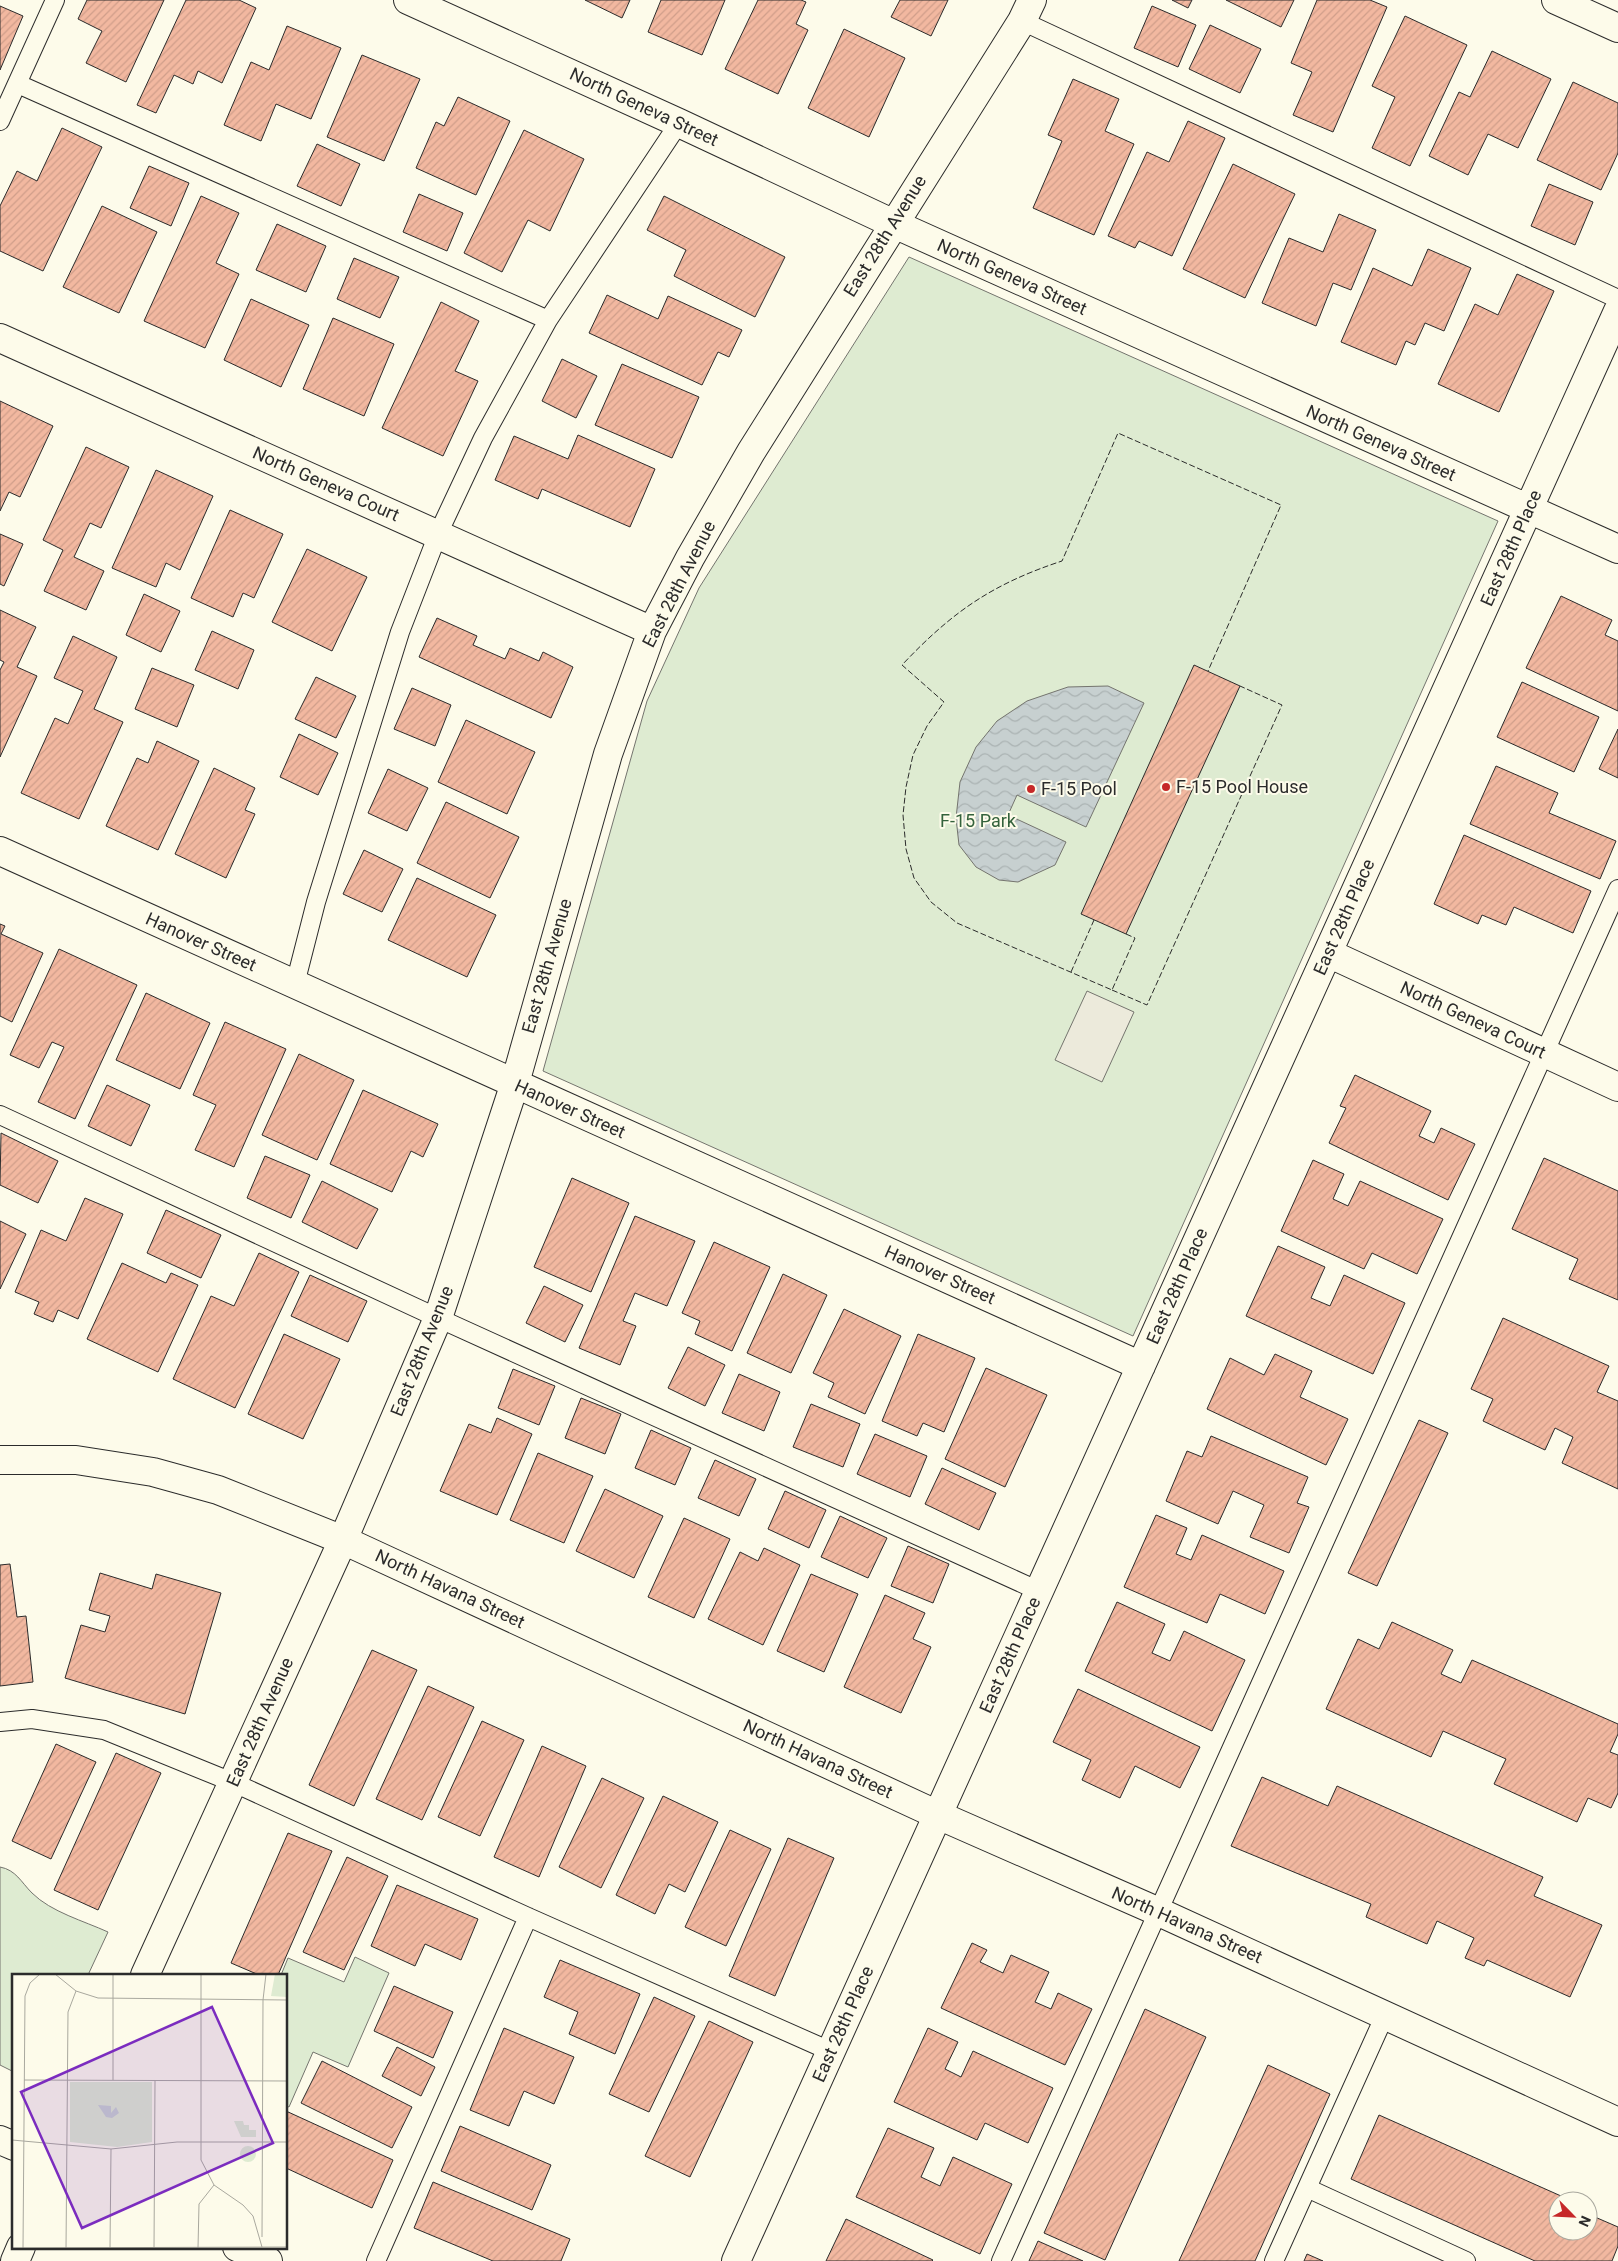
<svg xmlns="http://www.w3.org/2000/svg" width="1618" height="2261" font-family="Roboto,sans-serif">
  <defs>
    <pattern id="water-waves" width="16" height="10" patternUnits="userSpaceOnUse" patternTransform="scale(1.25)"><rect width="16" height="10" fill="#c7d0d0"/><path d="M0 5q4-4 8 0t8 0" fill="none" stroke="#abb3b3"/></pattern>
    <pattern id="building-hatch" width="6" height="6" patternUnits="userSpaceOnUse" patternTransform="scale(1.25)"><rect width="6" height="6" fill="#f2b8a0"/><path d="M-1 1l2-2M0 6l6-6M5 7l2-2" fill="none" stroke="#d09e8a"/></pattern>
  </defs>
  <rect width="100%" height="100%" fill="#fdfbea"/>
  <path fill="#deebd1" stroke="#74746e" d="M909,257L1498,521L1133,1336L543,1071L647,701L699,588Z
    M0,1867C16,1870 21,1882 32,1893C51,1912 84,1921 108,1932L88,1975H14V2072L0,2065Z
    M355,1957L389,1973L348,2067L313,2052L289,2107L286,2106V1975H281L288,1958L344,1982Z"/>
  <path fill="#eceadb" stroke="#74746e" d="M1087,991L1134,1012L1102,1082L1055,1060Z"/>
  <path fill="url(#water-waves)" stroke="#74746e" d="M1108,686L1144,703L1086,827L1017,795L1008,815L1066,842L1055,865L1018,882L999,880L976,867L959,845L956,818L960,782L976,747L997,721L1027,701L1068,687Z"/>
  <path fill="url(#building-hatch)" stroke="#2b2b2b" d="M87,0H164L126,82L86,63L102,31L78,19Z
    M186,0H239L256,8L222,83L198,71L193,84L174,75L156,113L137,105Z
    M585,0H630L622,18Z
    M661,0H725L702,55L648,32Z
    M758,0H801L806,2L796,24L808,30L778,94L725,69Z
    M900,0H948L931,36L891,17Z
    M1172,0H1192L1188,8Z
    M1226,0H1294L1281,27Z
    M1317,0H1370L1387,7L1333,132L1293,115L1312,72L1291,63Z
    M0,6L23,16L0,70Z
    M1152,6L1196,25L1178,67L1134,48Z
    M1405,16L1467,45L1410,166L1372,148L1395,97L1372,86Z
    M1210,25L1261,49L1240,93L1189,69Z
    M287,26L341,48L311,119L276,104L261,141L224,125L251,62L269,70Z
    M844,29L905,58L869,137L808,108Z
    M1492,51L1551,79L1518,148L1488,134L1468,175L1429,156L1459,92L1470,97Z
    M362,55L420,79L384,161L327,137Z
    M1073,79L1119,99L1105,131L1134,144L1094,235L1033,208L1062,141L1048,135Z
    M1573,82L1618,103V153L1601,190L1537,160Z
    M458,97L510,121L476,195L416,168L436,122L444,126Z
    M1188,121L1225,138L1172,256L1139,241L1135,248L1108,236L1147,152L1169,162Z
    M62,128L102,147L43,271L0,251V206L17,171L37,181Z
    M524,130L584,159L550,231L528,220L502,272L464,253Z
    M317,144L360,164L341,206L297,186Z
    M1233,164L1295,194L1245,298L1183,269Z
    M149,166L189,183L171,226L130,208Z
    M1549,184L1593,202L1575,245L1531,226Z
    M419,194L463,213L447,251L403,232Z
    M201,196L239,213L216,263L239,274L205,348L144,321Z
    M664,196L785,257L755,317L674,276L686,250L647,230Z
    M102,206L157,232L119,313L63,287Z
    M1339,214L1376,230L1351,290L1333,283L1316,326L1262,303L1289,238L1323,252Z
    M277,224L326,246L306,292L256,270Z
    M1428,249L1471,268L1444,331L1425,323L1415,345L1406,341L1396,365L1341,342L1373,268L1412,286Z
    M354,258L399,277L380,318L337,299Z
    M1517,274L1554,291L1499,412L1438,384L1475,304L1498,315Z
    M607,295L658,319L668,296L742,330L729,357L718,352L702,385L589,333Z
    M251,299L309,325L281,387L224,360Z
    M441,302L479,321L455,371L478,381L443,456L382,428Z
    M333,318L394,344L364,416L303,389Z
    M562,359L597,376L576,418L542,401Z
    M622,364L699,397L672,458L595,425Z
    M0,401L53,426L20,497L9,492L0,511Z
    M578,435L655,469L630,527L542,489L538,499L495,480L514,436L568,459Z
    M86,447L129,467L101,528L90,523L74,557L104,571L86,610L44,591L63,550L43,540Z
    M156,470L213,496L180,570L166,563L156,587L112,568Z
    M230,510L283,534L254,598L243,593L233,617L191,598Z
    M0,534L23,544L4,586L0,584Z
    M307,549L367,577L332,651L272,622Z
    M144,594L180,611L161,652L126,635Z
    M1561,596L1612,620L1605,635L1618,641V711L1526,668Z
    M0,610L36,627L17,667L37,676L0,757V670L4,662L0,660Z
    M437,618L477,636L473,645L505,659L510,648L539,661L543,652L573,667L551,718L419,657Z
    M212,631L254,650L238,689L195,670Z
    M73,636L117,657L94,709L123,722L79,819L21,793L55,718L68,724L83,691L54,678Z
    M1194,665L1240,686L1126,934L1081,914Z
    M152,668L194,685L177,727L135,709Z
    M316,677L356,696L336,738L295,719Z
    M1522,682L1599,717L1574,772L1497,737Z
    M412,688L451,705L435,746L394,729Z
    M466,720L535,752L507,814L438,782Z
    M1618,729V778L1599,769Z
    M299,734L338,753L318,795L280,777Z
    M157,741L199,761L158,850L106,826L137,758L148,763Z
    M1496,766L1558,793L1549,813L1616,841L1600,879L1470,824Z
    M214,768L255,788L245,810L255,814L226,878L175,854Z
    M388,769L428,788L407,831L368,813Z
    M446,802L519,837L490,898L417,863Z
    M1464,835L1591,891L1573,933L1514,907L1506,925L1482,915L1478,924L1434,904Z
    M364,850L403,869L382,912L343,894Z
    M417,878L496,915L467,977L388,940Z
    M0,924L5,926L1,934L43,953L12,1022L0,1016Z
    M59,949L137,985L75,1119L38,1102L64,1047L52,1042L39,1068L10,1055Z
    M146,993L210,1023L180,1089L116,1060Z
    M225,1022L286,1049L234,1167L195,1150L216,1105L193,1095Z
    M299,1054L354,1080L317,1160L262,1135Z
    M1355,1075L1431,1111L1419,1136L1434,1143L1441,1128L1475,1144L1448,1200L1329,1143L1346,1108L1340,1106Z
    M107,1085L150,1105L131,1146L88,1126Z
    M363,1090L438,1124L423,1157L411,1151L392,1192L330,1164Z
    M1,1133L58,1161L38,1203L0,1185Z
    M265,1156L310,1175L291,1218L247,1198Z
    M1544,1158L1618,1191V1300L1569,1279L1578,1259L1512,1229Z
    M1313,1160L1344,1174L1333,1199L1348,1206L1360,1181L1443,1219L1417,1274L1372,1253L1364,1269L1281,1231Z
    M572,1178L629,1203L591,1292L534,1267Z
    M322,1181L378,1209L357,1249L302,1222Z
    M85,1198L123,1214L78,1319L58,1310L53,1322L34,1314L39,1302L15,1292L41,1230L66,1241Z
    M166,1210L221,1235L201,1278L147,1253Z
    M635,1216L695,1241L667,1306L635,1293L623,1321L636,1326L620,1365L579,1348Z
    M0,1221L26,1234L0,1289Z
    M714,1242L770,1267L732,1351L695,1334L700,1321L682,1313Z
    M1278,1246L1325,1267L1311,1298L1330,1306L1344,1275L1405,1303L1373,1374L1246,1316Z
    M259,1253L299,1272L235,1408L173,1379L211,1296L234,1306Z
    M122,1263L166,1283L171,1273L198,1285L158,1372L87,1339Z
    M783,1274L827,1295L791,1373L747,1353Z
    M310,1275L367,1301L348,1342L291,1316Z
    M544,1286L583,1305L565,1342L526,1323Z
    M844,1309L901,1336L865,1414L828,1397L834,1383L813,1373Z
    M1503,1318L1609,1366L1597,1392L1618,1401V1489L1562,1463L1573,1437L1555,1428L1545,1450L1483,1421L1493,1399L1471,1389Z
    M284,1334L340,1359L303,1439L248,1414Z
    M918,1334L975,1358L944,1432L923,1423L917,1436L882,1421Z
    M688,1347L725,1365L705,1406L668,1388Z
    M1275,1354L1312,1371L1300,1397L1348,1419L1326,1465L1207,1409L1230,1358L1264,1375Z
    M986,1368L1047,1395L1005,1487L945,1459Z
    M513,1369L555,1386L539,1425L498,1408Z
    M739,1374L780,1392L764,1431L722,1413Z
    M581,1398L621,1414L605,1454L565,1438Z
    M811,1404L860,1424L843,1467L793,1447Z
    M497,1418L532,1434L497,1515L440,1491L469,1424L491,1433Z
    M1419,1420L1448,1433L1377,1586L1348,1573Z
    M651,1430L691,1448L675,1485L635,1468Z
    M875,1434L927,1456L910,1497L857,1474Z
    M1211,1436L1308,1477L1297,1503L1309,1507L1289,1553L1250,1537L1264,1505L1233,1491L1218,1524L1166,1501L1187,1451L1202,1457Z
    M538,1453L593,1476L564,1543L510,1520Z
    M715,1460L756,1479L739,1516L698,1498Z
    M942,1468L996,1493L979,1530L925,1504Z
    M605,1489L663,1516L634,1578L576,1551Z
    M785,1491L826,1510L809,1548L768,1529Z
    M1156,1515L1187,1528L1176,1554L1191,1560L1202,1535L1284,1571L1265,1614L1220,1594L1207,1623L1124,1587Z
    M840,1516L887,1538L868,1578L821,1557Z
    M684,1518L730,1539L694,1618L648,1597Z
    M908,1546L949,1564L933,1603L891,1586Z
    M764,1548L800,1565L763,1645L708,1619L740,1552L758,1561Z
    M10,1564L17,1617L26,1616L33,1682L0,1686V1565Z
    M100,1573L152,1589L156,1574L221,1593L185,1714L65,1678L81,1625L105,1632L110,1616L89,1610Z
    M811,1574L858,1594L824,1672L777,1651Z
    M885,1595L925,1613L913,1639L931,1647L901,1713L844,1687Z
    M1117,1602L1165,1624L1152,1653L1170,1661L1184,1631L1245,1660L1212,1731L1085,1671Z
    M1392,1622L1453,1650L1441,1674L1461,1683L1472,1660L1618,1724V1734L1610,1752L1618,1755V1793L1611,1808L1588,1798L1577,1822L1494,1784L1506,1759L1443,1731L1431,1757L1326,1709L1358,1639L1379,1649Z
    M372,1650L417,1670L354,1806L309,1785Z
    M428,1686L474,1707L422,1820L376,1799Z
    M1078,1689L1200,1747L1180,1788L1135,1766L1120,1798L1082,1780L1091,1760L1053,1742Z
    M482,1721L524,1740L480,1836L438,1817Z
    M56,1744L96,1762L51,1859L12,1841Z
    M542,1746L586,1766L539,1877L494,1857Z
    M116,1753L161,1773L98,1910L54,1890Z
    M1262,1777L1328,1806L1337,1786L1543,1877L1534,1896L1602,1925L1570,1997L1487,1960L1484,1966L1465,1958L1474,1938L1437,1921L1427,1944L1366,1917L1371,1904L1231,1846Z
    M602,1778L644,1798L601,1888L559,1867Z
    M663,1796L718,1822L685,1892L669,1884L655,1914L616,1895Z
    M730,1830L771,1849L726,1946L685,1927Z
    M288,1833L332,1851L278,1975H259L231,1963Z
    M788,1838L834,1858L775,1996L729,1976Z
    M347,1857L388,1876L344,1970L303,1952Z
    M397,1885L478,1919L461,1960L425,1944L415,1966L371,1946Z
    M972,1943L987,1950L980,1962L1003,1973L1011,1955L1049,1972L1035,2002L1051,2009L1058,1993L1092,2009L1065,2065L941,2008Z
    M560,1960L640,1994L615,2054L569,2034L578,2012L544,1997Z
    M394,1986L453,2012L433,2058L374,2031Z
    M654,1997L695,2016L649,2112L609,2094Z
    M1145,2009L1206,2037L1105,2260L1044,2233Z
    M709,2021L753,2042L690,2177L645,2156Z
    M504,2028L574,2057L554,2104L524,2091L509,2126L470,2110Z
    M928,2028L958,2042L945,2069L961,2077L973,2051L1053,2088L1028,2143L985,2123L977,2140L894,2102Z
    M397,2047L435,2067L421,2096L382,2076Z
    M322,2061L412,2107L392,2148L301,2103Z
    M1268,2065L1330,2094L1255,2261H1179Z
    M286,2111L393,2160L372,2208L286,2168Z
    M1379,2115L1570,2200L1558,2201V2231H1588V2214L1618,2227V2246L1612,2261H1535L1351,2179Z
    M460,2126L551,2165L532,2210L441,2171Z
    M888,2128L934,2148L921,2177L940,2186L953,2157L1012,2184L980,2254L856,2197Z
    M433,2182L570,2239L561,2261H493L414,2228Z
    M846,2219L933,2260L932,2261H826Z
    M1038,2241L1083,2261H1029Z
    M1307,2254L1323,2261H1304Z"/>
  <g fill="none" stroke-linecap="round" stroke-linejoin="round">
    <defs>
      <path id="lane" d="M1022,21L1618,299
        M18,84L548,320
        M0,121L55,0
        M295,984L316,902L400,632L438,534L483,438L548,320L679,123
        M0,1115L438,1318L1039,1591
        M0,1722L32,1719L104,1730L232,1782L528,1917L830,2051
        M1307,2188L1466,2261
        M376,2261L528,1917
        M1001,2261L1618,889
        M1274,2261L1385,2015"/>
      <path id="street" d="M408,0L679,123L892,223L1618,549
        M1556,0L1618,28
        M0,338L652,631
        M0,851L1141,1366
        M1328,953L1618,1087
        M145,1975L343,1540L438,1318L515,1083L608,754L652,631L690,558L751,452L1022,21L1032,0
        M15,2261L21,2247
        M736,2261L1618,311"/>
      <path id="secondary" d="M0,1460H76L153,1472L218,1490L343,1540L938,1815L1159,1912L1618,2122
        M0,2140L14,2146
        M237,2247L268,2261"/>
    </defs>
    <use href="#lane" stroke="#2b2b2b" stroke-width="20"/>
    <use href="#street" stroke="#2b2b2b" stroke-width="30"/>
    <use href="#secondary" stroke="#2b2b2b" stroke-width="30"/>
    <use href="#lane" stroke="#fdfbea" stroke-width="18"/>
    <use href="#street" stroke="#fdfbea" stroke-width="28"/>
    <use href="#secondary" stroke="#fdfbea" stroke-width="28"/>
    <path stroke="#2b2b2b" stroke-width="1" stroke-dasharray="6 2.5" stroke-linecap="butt" d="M1126,934L1135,938L1112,990L957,923L931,902L914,878L906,849L903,815L906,787L913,755L927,726L944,702L902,665C952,612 992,584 1062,561L1118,433L1281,505L1208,671
      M1071,972L1094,920
      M1112,990L1147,1005L1282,705L1240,686"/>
  </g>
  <g fill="#c62828" stroke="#fdfbea" stroke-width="2">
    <circle cx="1166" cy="787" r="5"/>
    <circle cx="1031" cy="789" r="5"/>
  </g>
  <g text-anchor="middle" stroke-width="4" stroke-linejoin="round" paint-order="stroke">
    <g font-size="18" fill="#2b2b2b" stroke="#fdfbea">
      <text transform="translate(644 107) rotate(25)" y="6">North Geneva Street</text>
      <text transform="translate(885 236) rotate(-58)" y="6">East 28th Avenue</text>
      <text transform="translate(1012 277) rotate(24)" y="6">North Geneva Street</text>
      <text transform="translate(1381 443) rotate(24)" y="6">North Geneva Street</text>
      <text transform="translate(326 484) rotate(24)" y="6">North Geneva Court</text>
      <text transform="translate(1511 548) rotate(-66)" y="6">East 28th Place</text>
      <text transform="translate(679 584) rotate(-63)" y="6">East 28th Avenue</text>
      <text transform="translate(1344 917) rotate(-66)" y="6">East 28th Place</text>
      <text transform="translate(201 942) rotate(24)" y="6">Hanover Street</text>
      <text transform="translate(547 966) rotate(-74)" y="6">East 28th Avenue</text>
      <text transform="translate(1473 1020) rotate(25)" y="6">North Geneva Court</text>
      <text transform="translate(570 1109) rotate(24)" y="6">Hanover Street</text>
      <text transform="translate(940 1275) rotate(24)" y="6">Hanover Street</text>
      <text transform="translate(1177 1286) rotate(-66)" y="6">East 28th Place</text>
      <text transform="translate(422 1351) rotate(-68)" y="6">East 28th Avenue</text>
      <text transform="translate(450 1589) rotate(25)" y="6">North Havana Street</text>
      <text transform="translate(1010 1655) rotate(-66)" y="6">East 28th Place</text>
      <text transform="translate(260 1722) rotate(-66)" y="6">East 28th Avenue</text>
      <text transform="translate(818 1759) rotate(25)" y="6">North Havana Street</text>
      <text transform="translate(1187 1925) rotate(24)" y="6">North Havana Street</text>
      <text transform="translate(843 2024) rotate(-66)" y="6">East 28th Place</text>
    </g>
    <g font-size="18" fill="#2b2b2b" stroke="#fdfbea" text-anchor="start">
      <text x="1176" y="793">F-15 Pool House</text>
      <text x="1041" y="795">F-15 Pool</text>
    </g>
    <g font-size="18" fill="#34623c" stroke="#fdfbea">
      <text x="978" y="827">F-15 Park</text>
    </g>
  </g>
  <g transform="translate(12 1974)">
    <rect width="275" height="275" fill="#fdfbea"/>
    <path d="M263,0H275V23L259,22Z" fill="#deebd1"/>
    <path d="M58,108H140V168L105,173L58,168ZM222,147H231L232,151H237V156H244V163H229ZM228 180a8 8 0 1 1 16 0a8 8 0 1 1-16 0Z" fill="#deebd1"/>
    <path d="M86,131L99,132V139L104,133L107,139L100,144L94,143Z" fill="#c7d0d0"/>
    <path fill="none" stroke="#a9a89e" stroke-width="1" d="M43,0L64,17L86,24L275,26M189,25V186L202,211L231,231L241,242L250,273M189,25V0M251,26L254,0M12,106L275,107M101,106V0M0,166L99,175L165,168H275M250,263L251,26M0,274L275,273M11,274L13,22L18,9L28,0M98,274L99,175M186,274L187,230L202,211M54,275L56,38L64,17M142,275L143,107"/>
    <path fill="#7b2cbf" fill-opacity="0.15" stroke="#7b2cbf" stroke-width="2.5" d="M200,33L261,169L70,254L9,118Z"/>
    <rect width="275" height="275" fill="none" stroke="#2b2b2b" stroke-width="2.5"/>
  </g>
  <g transform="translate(1573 2216) rotate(114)"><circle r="24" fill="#fdfbea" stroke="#a9a89e"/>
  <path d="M0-4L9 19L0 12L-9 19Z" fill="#c62828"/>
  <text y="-8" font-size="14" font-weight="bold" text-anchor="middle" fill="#2b2b2b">N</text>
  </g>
</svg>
